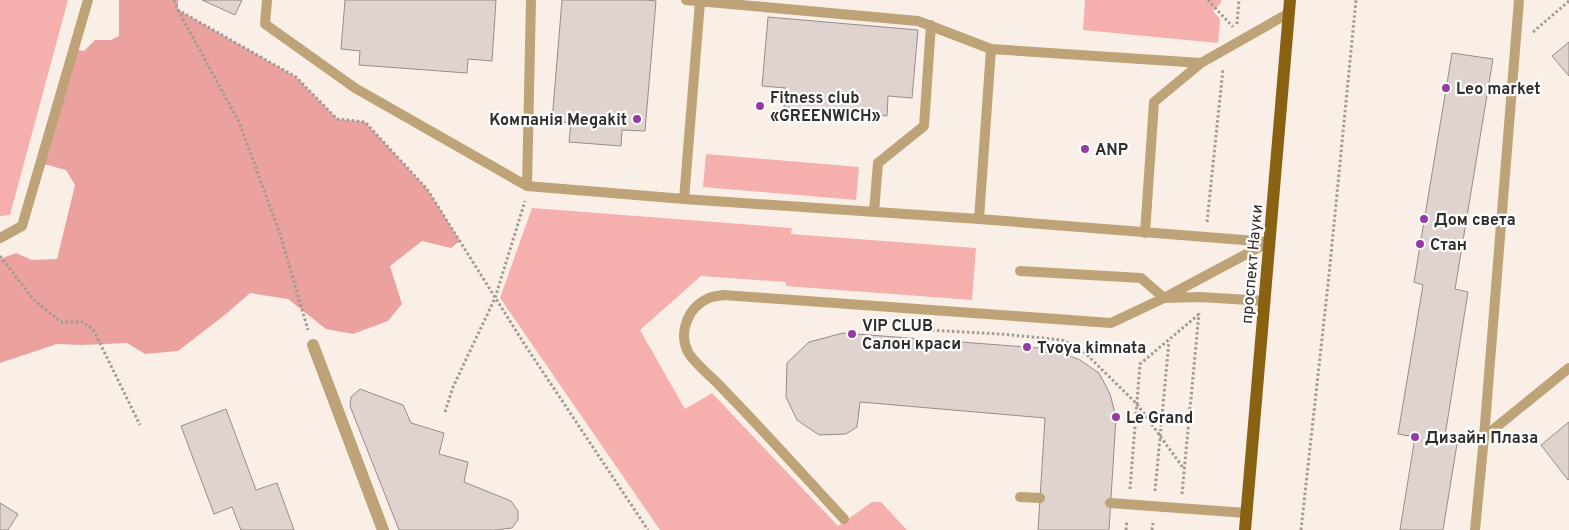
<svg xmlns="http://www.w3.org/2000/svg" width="1569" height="530" font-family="Overpass,sans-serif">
  <rect width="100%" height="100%" fill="#faefe7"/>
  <path fill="#f5b0ae" d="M0,0H68L10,215L0,216Z
    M1085,0H1221V3L1213,11L1220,19L1218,43L1083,30Z
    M706,154L859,167L856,200L703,187Z
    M532,208L792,228L791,234L976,248L972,300L786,286V282L701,276L640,330L685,409L712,393L838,526L872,502H881L907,530H660L500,298Z"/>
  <path fill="#eba19e" d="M119,0H178V10L296,77L337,119L365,122L427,189L460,241L451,248L422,241L390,266L402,304L388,321L353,334L326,329L288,299L250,293L226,314L178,351L145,354L127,343L82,345L57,344L0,363V259L16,253L32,260L57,259L75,185L66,170L40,163L73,49L84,51L95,40H111L119,36Z"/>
  <path fill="#e0d3cf" stroke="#988c88" d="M202,0H242L235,15Z
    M345,0H496L492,61L468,59L467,73L359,65L360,51L341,49Z
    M562,0H647L656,1L645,131L622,130L621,146L569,142L571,123L552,121Z
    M768,17L918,30L912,98L888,96L887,116L784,107L786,88L762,86Z
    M1569,42V76L1552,56Z
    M1452,53L1493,59L1455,289L1468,292L1444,442L1457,444L1443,530H1400L1415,437L1398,434L1423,285L1414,282Z
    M843,333L1052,349L1080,360L1099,373L1110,394L1116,417L1109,530H1038L1045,418L860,402L857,427L846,434L819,435L797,420L786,397L787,363L809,342Z
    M360,389L403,405L411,423L444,433L439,454L468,462L464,482L511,501L518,511V520L512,528L495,530H399L350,406L351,397Z
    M226,409L256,490L277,483L294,530H241L232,507L214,514L181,426Z
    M1569,422V479L1568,480L1541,445Z
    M0,503L18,514L8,530H0Z"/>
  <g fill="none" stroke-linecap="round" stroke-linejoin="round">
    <path stroke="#a29a94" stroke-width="3" stroke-dasharray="2.5 2.5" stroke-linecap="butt" d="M174,0L178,10L296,77L337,119L365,122L427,189L525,345L648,530
      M1208,0L1233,27
      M178,10L239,122L280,234L308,330
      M1237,24L1239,0
      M1533,32L1569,1
      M1207,222L1223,69
      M0,256L34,300L61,322H82L93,329L140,425
      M892,328L1001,334L1062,340L1081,349L1137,404L1184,469
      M445,412L453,387L495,298L525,201
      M1130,489L1140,364L1198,315
      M1155,491L1169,341
      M1182,494L1199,313
      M1126,530L1127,520
      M1152,530L1153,523
      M1301,530L1329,275L1356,0"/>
    <path stroke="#bda377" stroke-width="10" d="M267,0L265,24L355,88L527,186L684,199L979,219L1269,242
      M686,0L918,21L991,49L1201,63L1289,13
      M527,186L531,0
      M684,199L700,2
      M874,212L878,163L924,126L931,25
      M979,219L991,49
      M1145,233L1154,102L1201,63
      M0,238L22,226L88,0
      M1020,271L1141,278L1164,298L1200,297L1265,301
      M1484,437L1569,368
      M1020,497L1040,498
      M1110,503L1246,513
      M844,519C803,475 764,431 722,388C714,379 693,362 688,352C678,332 688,307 709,298C713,296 719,296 724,295L1111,323L1164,298L1269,242
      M1475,530L1484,437L1519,0"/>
    <path stroke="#bda377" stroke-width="12" d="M313,345L383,530"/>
    <path stroke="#886212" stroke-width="12" d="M1245,530L1290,0"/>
  </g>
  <g fill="#963aa4" stroke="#fff" stroke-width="2">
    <circle cx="1446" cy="88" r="5"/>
    <circle cx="760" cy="106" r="5"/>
    <circle cx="637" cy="119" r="5"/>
    <circle cx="1085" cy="149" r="5"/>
    <circle cx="1424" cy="219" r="5"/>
    <circle cx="1420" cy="244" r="5"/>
    <circle cx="852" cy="334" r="5"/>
    <circle cx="1027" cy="347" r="5"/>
    <circle cx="1116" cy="417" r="5"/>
    <circle cx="1415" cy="437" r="5"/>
  </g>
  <g text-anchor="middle" stroke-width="4.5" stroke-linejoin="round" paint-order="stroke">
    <g font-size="16" font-weight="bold" fill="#322e2b" stroke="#fff" text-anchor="start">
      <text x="1456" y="94">Leo market</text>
      <text x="770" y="103">Fitness club<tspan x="770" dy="18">«GREENWICH»</tspan></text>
      <text x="627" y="125" text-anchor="end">Компанія Megakit</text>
      <text x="1095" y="155">ANP</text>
      <text x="1434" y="225">Дом света</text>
      <text x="1430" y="250">Стан</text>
      <text x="862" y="331">VIP CLUB<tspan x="862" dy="18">Салон краси</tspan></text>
      <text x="1037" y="353">Tvoya kimnata</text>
      <text x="1126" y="423">Le Grand</text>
      <text x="1425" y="443">Дизайн Плаза</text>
    </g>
    <g font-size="16" fill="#322e2b" stroke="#fff">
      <text transform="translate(1251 264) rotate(-85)" y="6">проспект Науки</text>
    </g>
  </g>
</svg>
